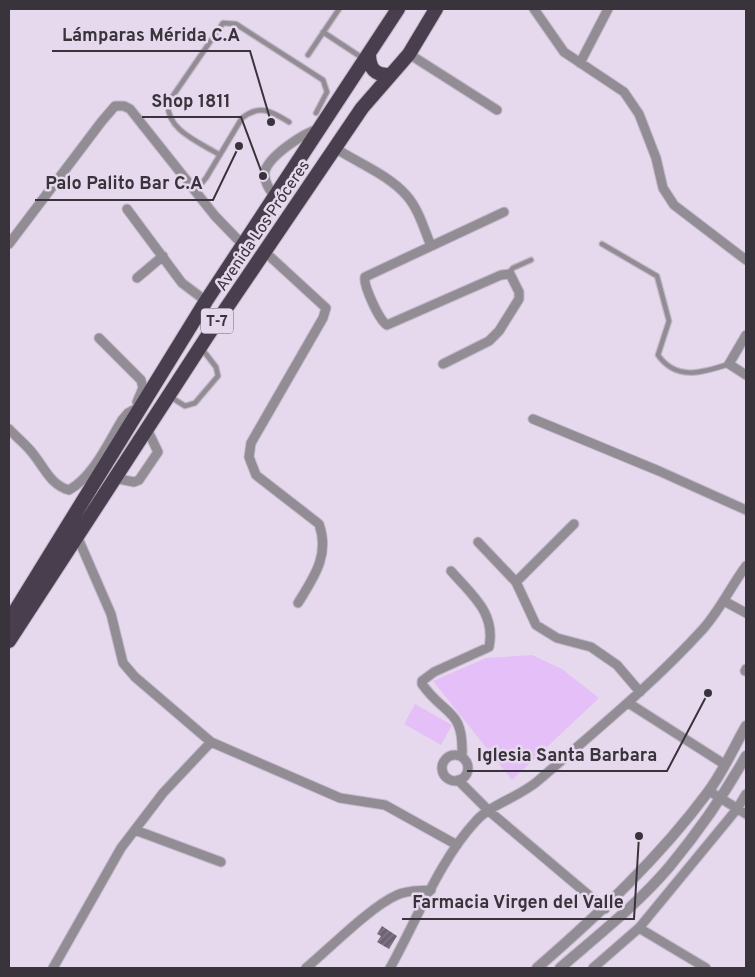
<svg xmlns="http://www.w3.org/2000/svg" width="755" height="977" font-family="Overpass,sans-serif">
  <defs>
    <pattern id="building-hatch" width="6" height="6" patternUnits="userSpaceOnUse" patternTransform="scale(1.25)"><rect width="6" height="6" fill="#6e6374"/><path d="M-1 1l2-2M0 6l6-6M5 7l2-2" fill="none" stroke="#847b88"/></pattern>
  </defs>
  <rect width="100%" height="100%" fill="#e6d9ed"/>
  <path fill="#e5c0f8" d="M532,655L562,669L599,698L512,780L433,681L486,658Z
    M415,704L452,725L441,745L404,724Z"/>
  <path fill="url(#building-hatch)" d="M382,926L397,936L389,949L377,942L381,936L377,934Z"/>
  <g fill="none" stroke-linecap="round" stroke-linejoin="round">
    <defs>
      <path id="service" d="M323,32L364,59
        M308,55L339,9
        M220,155C199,142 166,130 168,103L223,23L236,24L323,80L327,92L316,113
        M195,191L206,178L242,118C260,104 271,111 289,122
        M602,244L657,276L669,321L658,355C676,381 702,373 729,364
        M508,274L513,268L531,260
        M169,396L185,406L195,403L218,376L216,367L202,349"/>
      <path id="minor" d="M534,9L564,52L624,92L639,114L656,158L663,188L674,205L746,260
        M409,54L497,110
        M580,63L608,9
        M335,148C358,163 389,175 407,196C419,210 424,229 431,246
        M274,196C269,189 263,180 265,171C270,155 304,133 318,129
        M127,209L182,283L206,301
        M9,244L102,121L115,106H124L130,109L215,216L244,246
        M265,252L326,308L323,318L251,443L249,457L256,475L319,524C330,555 314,577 298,603
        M137,278L163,256
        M746,335L729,364L746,375
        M99,338L141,380L143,388L137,402
        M443,364L489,341L499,331L519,299V292L510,274L501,275L387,325C379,320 363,285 365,277L504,212
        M533,419L659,471L746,510
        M9,429C17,438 27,445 34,455C45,469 51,485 69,490C93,477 108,443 122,420L128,413L139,407
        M114,478L134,482L139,480L158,452L146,427
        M77,536L111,614L123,663L135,677L211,742L340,798L385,805L457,845
        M478,542L516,582L536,625L557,638L591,647L617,665L640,692
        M451,571C472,595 496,613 489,647L434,672L422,681V684C445,717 464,708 462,756
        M516,582L574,524
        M724,601L746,613
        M745,671L746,669
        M630,704L724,764
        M442 768a13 13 0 1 1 26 0a13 13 0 1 1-26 0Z
        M458,780L489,811L605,909
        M709,791L746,814
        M135,830L221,862
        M639,928L706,968
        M53,968L121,848L163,793L211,742
        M306,968C330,948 370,907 397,895C407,890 420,891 431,890
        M390,968C416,922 440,859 476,821C491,804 520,797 539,780C595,731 653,684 703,629C720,610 731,586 746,566
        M593,968L639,928L737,809L746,794"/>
      <path id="tertiary" d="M537,968C599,914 659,858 708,792C723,772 734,747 746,726
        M560,968C597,936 638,904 670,866C698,832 724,795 746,756"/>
      <path id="trunk" d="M369,53C369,68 374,75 389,75
        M9,621L206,301L398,9
        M9,641L208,335L362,108L409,54L436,9"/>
    </defs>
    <use href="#service" stroke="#c3b8ca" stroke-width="7"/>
    <use href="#minor" stroke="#c3b8ca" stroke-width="11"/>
    <use href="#tertiary" stroke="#c3b8ca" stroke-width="12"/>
    <use href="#trunk" stroke="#c3b8ca" stroke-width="16"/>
    <use href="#service" stroke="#928c94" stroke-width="4.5"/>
    <use href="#minor" stroke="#928c94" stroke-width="9"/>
    <use href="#tertiary" stroke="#928c94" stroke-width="10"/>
    <use href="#trunk" stroke="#483e4d" stroke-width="14"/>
  </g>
  <g text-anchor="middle" stroke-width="5" stroke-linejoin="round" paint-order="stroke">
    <rect fill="#e6d9ed" stroke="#6d6671" stroke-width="1" x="201" y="308.5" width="32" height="25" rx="4"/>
    <g font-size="15" font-weight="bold" fill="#39343c">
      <text x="217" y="326">T-7</text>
    </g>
    <g font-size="16" fill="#39343c" stroke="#e6d9ed">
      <text transform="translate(262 225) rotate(-56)" y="6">Avenida Los Próceres</text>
    </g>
  </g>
  <path fill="none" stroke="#39343c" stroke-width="2" d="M271 122L250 51H52M263 176L241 117H142M239 146L213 200H35M708 693L667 771H467M639 836L634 919H402"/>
  <g fill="#39343c" stroke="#e6d9ed" stroke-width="2">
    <circle cx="271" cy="122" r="5"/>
    <circle cx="263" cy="176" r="5"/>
    <circle cx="239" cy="146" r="5"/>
    <circle cx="708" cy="693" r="5"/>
    <circle cx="639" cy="836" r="5"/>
  </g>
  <g font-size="18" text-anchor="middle" font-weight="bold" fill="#39343c" stroke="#e6d9ed" stroke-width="5" stroke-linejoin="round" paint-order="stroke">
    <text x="151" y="41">Lámparas Mérida C.A</text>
    <text x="191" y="107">Shop 1811</text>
    <text x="124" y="189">Palo Palito Bar C.A</text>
    <text x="567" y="761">Iglesia Santa Barbara</text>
    <text x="518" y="908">Farmacia Virgen del Valle</text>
  </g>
  <rect width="755" height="977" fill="none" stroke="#39343c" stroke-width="20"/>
</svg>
